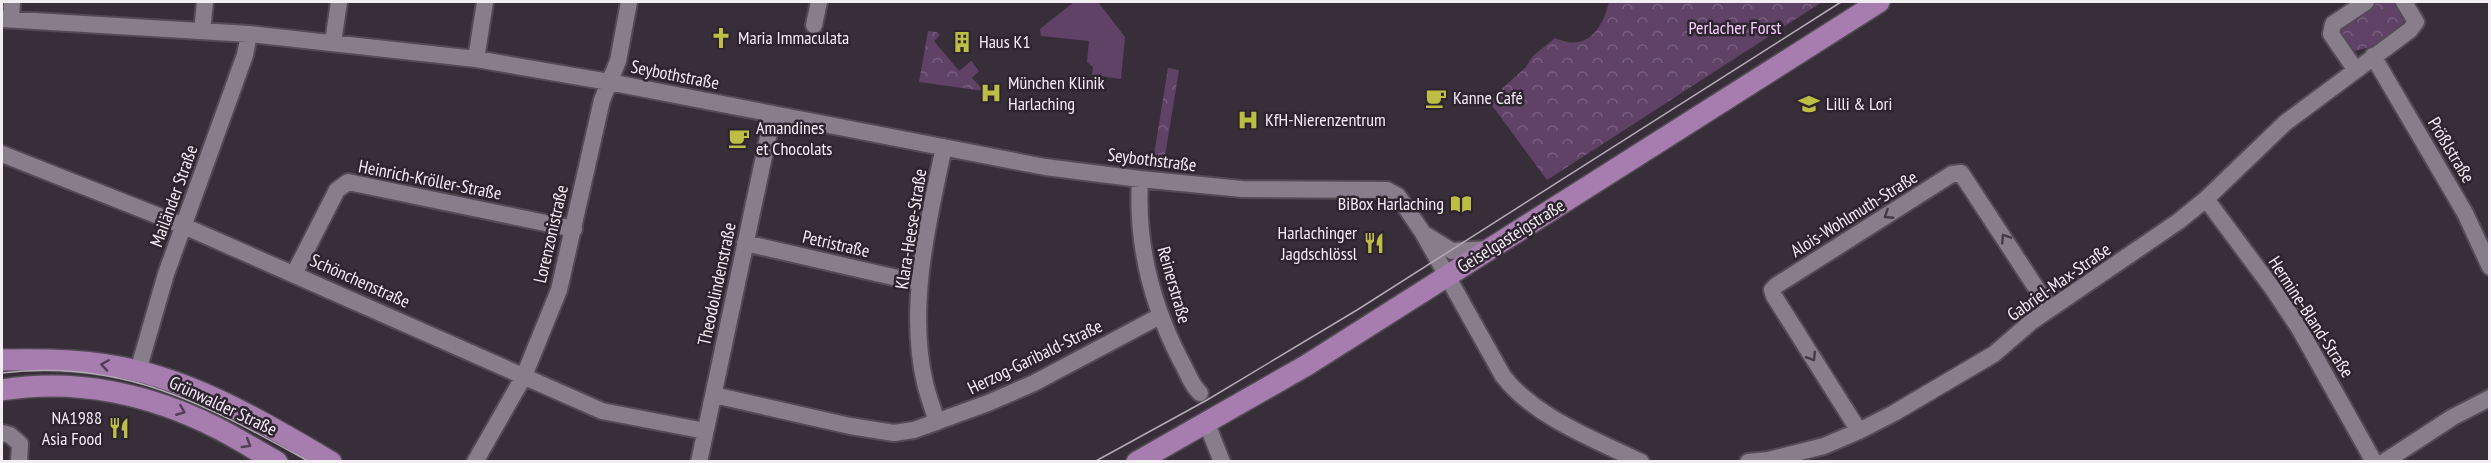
<svg xmlns="http://www.w3.org/2000/svg" width="2491" height="463" font-family="'PT Sans Narrow',sans-serif">
  <defs>
    <pattern id="forest-crowns" width="20" height="18" patternUnits="userSpaceOnUse" patternTransform="scale(1.5)"><rect width="20" height="18" fill="#614267"/><path d="M2 6a3 3 0 1 1 6 0M12 15a3 3 0 1 1 6 0" fill="none" stroke="#785e7d"/></pattern>
  </defs>
  <rect width="100%" height="100%" fill="#382e3a"/>
  <path fill="#614267" d="M1074,2H1098L1125,37L1121,79L1092,75L1093,67L1087,62L1089,41L1041,36L1040,29Z"/>
  <path fill="url(#forest-crowns)" d="M1609,2H1822L1547,180L1491,104L1493,97L1525,68L1533,56L1555,38C1586,52 1602,31 1609,2Z
    M2372,2H2394L2406,17C2397,35 2374,48 2354,51L2336,26Z
    M928,31L937,32L940,35L934,41L959,71L971,61L979,71L972,78L984,91L919,82Z
    M1168,68L1179,70L1165,156L1154,155Z"/>
  <g fill="none" stroke-linecap="round" stroke-linejoin="round">
    <defs>
      <path id="minor" d="M2,19L249,34L476,59L609,82L1045,167L1140,179L1242,189L1387,190L1398,196L1423,233L1503,376C1534,417 1596,440 1641,462
        M11,19L12,2
        M814,25L819,2
        M202,31L205,2
        M333,42L339,2
        M2373,56L2465,213L2490,267
        M476,59L485,2
        M2355,69L2331,34L2333,24L2366,2
        M2,154L184,226L602,411L705,431
        M1140,179C1136,243 1152,305 1181,361C1187,371 1191,385 1200,393
        M2206,199L2273,289L2299,328L2374,462
        M1426,235L1452,251L1488,249
        M745,243L919,283
        M294,274L337,190L348,182L574,229
        M138,371L166,274L245,55L249,34
        M714,395L850,426L894,433L914,430L988,403L1034,383L1160,316
        M937,422C933,409 928,396 925,383C907,308 928,221 944,147
        M1207,424L1222,462
        M1859,431L1774,296L1772,290L1777,285L1952,174L1961,173L2050,309
        M2,433L10,435L20,444L19,462
        M475,462L524,376L559,290L602,100L618,61L629,2
        M699,462L773,114
        M1748,462L1768,460L1824,446L1859,431L1894,413L1994,354L2031,322L2179,221L2206,199L2285,123L2410,30L2416,22L2404,2
        M2384,462L2453,417L2490,398"/>
      <path id="major" d="M2,360C47,359 93,360 138,371C207,388 270,426 331,462
        M2,390C76,378 150,394 217,428C237,438 257,451 277,462
        M1137,462L1307,365L1879,2"/>
    </defs>
    <use href="#minor" stroke="#524a54" stroke-width="20"/>
    <use href="#major" stroke="#524a54" stroke-width="24"/>
    <use href="#minor" stroke="#887d8b" stroke-width="16"/>
    <use href="#major" stroke="#a77caf" stroke-width="21"/>
    <path stroke="#b2abb4" stroke-width="1.5" d="M2,373C123,358 208,406 310,462
      M1094,462L1207,400L1357,310L1841,2"/>
  </g>
  <defs><path id="oneway-chevron" d="M-2-3.5L2.5 0L-2 3.5" fill="none" stroke-width="1.6" stroke-linecap="round" stroke-linejoin="round" transform="scale(1.5)"/></defs>
  <g stroke="#443a46">
    <use href="#oneway-chevron" transform="translate(1888 215) rotate(147)"/>
    <use href="#oneway-chevron" transform="translate(2005 238) rotate(-123)"/>
    <use href="#oneway-chevron" transform="translate(1812 357) rotate(58)"/>
  </g>
  <g stroke="#523e55">
    <use href="#oneway-chevron" transform="translate(105 365) rotate(-171)"/>
    <use href="#oneway-chevron" transform="translate(181 411) rotate(22)"/>
    <use href="#oneway-chevron" transform="translate(247 444) rotate(31)"/>
  </g>
  <defs>
    <symbol id="church-bare" viewBox="-9 -9 18 18"><path d="M-1.2-6h2.4v3.5h3.3v2.4h-3.3V6h-2.4V-.1h-3.3v-2.4h3.3Z" fill="#bcbf44" stroke="#2e242f" stroke-width="2.5" paint-order="stroke"/></symbol>
    <symbol id="building-bare" viewBox="-9 -9 18 18"><path d="M-4-6H4V6H1V3H-1V6H-4ZM-2.5-4.3h1.7v1.8h-1.7ZM.8-4.3h1.7v1.8H.8ZM-2.5-1h1.7V.8h-1.7ZM.8-1h1.7V.8H.8Z" fill="#bcbf44" stroke="#2e242f" stroke-width="2.5" paint-order="stroke"/></symbol>
    <symbol id="hospital-bare" viewBox="-9 -9 18 18"><path d="M-5-5h3v3.5h4V-5h3V5h-3V1.5h-4V5h-3Z" fill="#bcbf44" stroke="#2e242f" stroke-width="2.5" paint-order="stroke"/></symbol>
    <symbol id="cafe-bare" viewBox="-9 -9 18 18"><path d="M-5.5-4.5H6V0H3Q3 3.5 0 3.5H-2.5Q-5.5 3.5-5.5 0ZM3-3.2v2h1.7v-2ZM-6 4.5H4V6H-6Z" fill="#bcbf44" stroke="#2e242f" stroke-width="2.5" paint-order="stroke"/></symbol>
    <symbol id="school-bare" viewBox="-9 -9 18 18"><path d="M0-5L7-2L0 1L-7-2ZM-4 1L0 2.5L4 1V4Q0 6-4 4Z" fill="#bcbf44" stroke="#2e242f" stroke-width="2.5" paint-order="stroke"/></symbol>
    <symbol id="library-bare" viewBox="-9 -9 18 18"><path d="M-6-4Q-3-5.5-.7-3.5V5Q-3 3-6 4ZM6-4Q3-5.5 .7-3.5V5Q3 3 6 4Z" fill="#bcbf44" stroke="#2e242f" stroke-width="2.5" paint-order="stroke"/></symbol>
    <symbol id="restaurant-bare" viewBox="-9 -9 18 18"><path d="M-5-6h1v4h1v-4h1v4h1v-4h1v5L-1.5 .5V6h-2V.5L-5-1ZM5-6V6H3V1.5H1.5Q1.5-4 5-6Z" fill="#bcbf44" stroke="#2e242f" stroke-width="2.5" paint-order="stroke"/></symbol>
  </defs>
  <g fill-rule="evenodd">
    <use href="#church-bare" x="706" y="23" width="30" height="30"/>
    <use href="#building-bare" x="947" y="27" width="30" height="30"/>
    <use href="#hospital-bare" x="976" y="78" width="30" height="30"/>
    <use href="#cafe-bare" x="1421" y="83" width="30" height="30"/>
    <use href="#school-bare" x="1794" y="89" width="30" height="30"/>
    <use href="#hospital-bare" x="1233" y="105" width="30" height="30"/>
    <use href="#cafe-bare" x="724" y="123" width="30" height="30"/>
    <use href="#library-bare" x="1446" y="189" width="30" height="30"/>
    <use href="#restaurant-bare" x="1359" y="228" width="30" height="30"/>
    <use href="#restaurant-bare" x="104" y="413" width="30" height="30"/>
  </g>
  <g text-anchor="middle" stroke-width="5" stroke-linejoin="round" paint-order="stroke">
    <g font-size="18" fill="#f6cdfe" stroke="#2e242f">
      <text x="1735" y="34">Perlacher Forst</text>
    </g>
    <g font-size="18" fill="#f3edf4" stroke="#2e242f" text-anchor="start">
      <text x="738" y="44">Maria Immaculata</text>
      <text x="979" y="48">Haus K1</text>
      <text x="1008" y="89">München Klinik<tspan x="1008" dy="21">Harlaching</tspan></text>
      <text x="1453" y="104">Kanne Café</text>
      <text x="1826" y="110">Lilli &amp; Lori</text>
      <text x="1265" y="126">KfH-Nierenzentrum</text>
      <text x="756" y="134">Amandines<tspan x="756" dy="21">et Chocolats</tspan></text>
      <text x="1444" y="210" text-anchor="end">BiBox Harlaching</text>
      <text x="1357" y="239" text-anchor="end">Harlachinger<tspan x="1357" dy="21">Jagdschlössl</tspan></text>
      <text x="102" y="424" text-anchor="end">NA1988<tspan x="102" dy="21">Asia Food</tspan></text>
    </g>
    <g font-size="18" fill="#f3edf4" stroke="#2e242f">
      <text transform="translate(675 75) rotate(11)" y="6">Seybothstraße</text>
      <text transform="translate(2451 150) rotate(59)" y="6">Prößlstraße</text>
      <text transform="translate(1152 160) rotate(7)" y="6">Seybothstraße</text>
      <text transform="translate(430 180) rotate(11)" y="6">Heinrich-Kröller-Straße</text>
      <text transform="translate(174 196) rotate(-70)" y="6">Mailänder Straße</text>
      <text transform="translate(1854 214) rotate(-32)" y="6">Alois-Wohlmuth-Straße</text>
      <text transform="translate(911 229) rotate(-81)" y="6">Klara-Heese-Straße</text>
      <text transform="translate(551 234) rotate(-77)" y="6">Lorenzonistraße</text>
      <text transform="translate(1511 236) rotate(-32)" y="6">Geiselgasteigstraße</text>
      <text transform="translate(836 244) rotate(13)" y="6">Petristraße</text>
      <text transform="translate(360 281) rotate(24)" y="6">Schönchenstraße</text>
      <text transform="translate(2059 282) rotate(-35)" y="6">Gabriel-Max-Straße</text>
      <text transform="translate(717 284) rotate(-78)" y="6">Theodolindenstraße</text>
      <text transform="translate(1174 285) rotate(74)" y="6">Reinerstraße</text>
      <text transform="translate(2311 317) rotate(57)" y="6">Hermine-Bland-Straße</text>
      <text transform="translate(1035 357) rotate(-26)" y="6">Herzog-Garibald-Straße</text>
      <text transform="translate(223 406) rotate(25)" y="6">Grünwalder Straße</text>
    </g>
  </g>
  <rect width="2491" height="463" fill="none" stroke="#f3edf4" stroke-width="6"/>
</svg>
